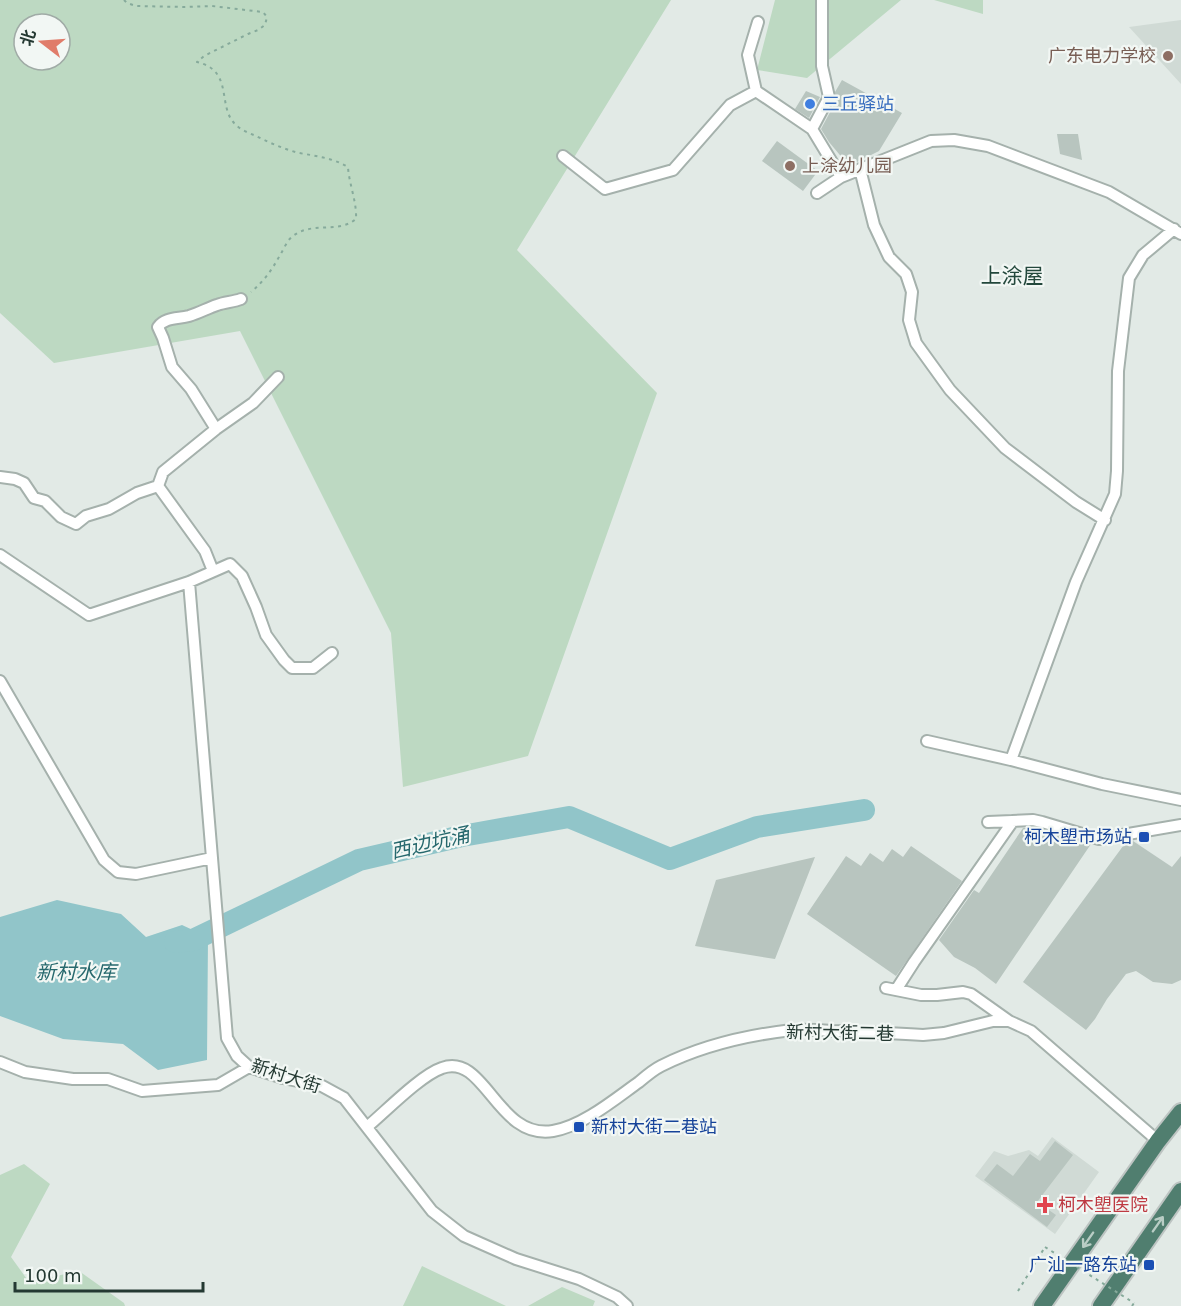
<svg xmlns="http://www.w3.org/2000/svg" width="1181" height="1306" font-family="'DejaVu Sans','Noto Sans SC',sans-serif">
  <rect width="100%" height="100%" fill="#e2eae6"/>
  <path fill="#d0dad5" d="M1181,20V84L1129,27Z
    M1052,1137L1099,1172L1055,1234L975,1176L994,1151L1008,1156L1029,1150L1038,1156Z"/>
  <path fill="#bdd9c2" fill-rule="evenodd" d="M0,0H671L517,250L657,393L528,756L403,787L391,633L240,331L54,363L0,313ZM24,24H60V60H24Z
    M775,0H901L807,78L757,70Z
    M934,0H983V14Z
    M24,1164L50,1184L11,1257L29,1282L79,1271L124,1303L125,1306H0V1175Z
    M422,1266L506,1306H403Z
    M562,1287L595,1301L593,1306H528Z"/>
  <path fill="#91c5c9" d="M57,900L121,914L146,937L182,925L208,937L207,1060L158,1070L123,1044L63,1039L0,1016V917Z"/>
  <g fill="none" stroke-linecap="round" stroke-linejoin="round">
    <path stroke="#91c5c9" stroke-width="22" d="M175,942L193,940L359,860L462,836L569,817L670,859L757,827L864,810"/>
  </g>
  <path fill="#b8c5bf" d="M842,80L902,113L879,151L849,166L829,142L821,129L836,101L835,92Z
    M806,91L820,97L809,118L795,109Z
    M1057,134H1078L1082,160L1060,154Z
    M777,141L818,171L803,191L762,161Z
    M1023,828H1032L1040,829L1091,844L996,984L975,968L954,957L939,940L974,890L979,893Z
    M1133,841L1172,867L1181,856V980L1172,984L1153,982L1136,971L1126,974L1107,999L1095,1019L1086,1030L1023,982L1126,842Z
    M911,846L962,881L896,976L807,914L846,856L861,866L870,853L883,862L892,849L903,857Z
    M815,857L775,959L695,946L716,880Z
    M1055,1141L1073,1155L1037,1202L1056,1215L1047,1227L984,1180L997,1164L1013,1176L1030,1154L1040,1161Z"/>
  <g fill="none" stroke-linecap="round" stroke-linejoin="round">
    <defs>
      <path id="minor" d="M822,0V66L829,97L812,129L841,177
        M758,22L748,55L756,91L812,129
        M563,156L605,189L673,170L730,105L756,91
        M860,169L874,225L889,257L906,274L912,292L909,320L916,343L950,390L1005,448L1076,502L1105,520
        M817,193L841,177L931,141L954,140L988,146L1109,192L1181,234
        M216,429L191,389L172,367L163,338L158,327C165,317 178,319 189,316C199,313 208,308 217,305C225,302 233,302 241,299
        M0,477L15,479L24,483L34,498L45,501L61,517L76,524L86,516L109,509L137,493L158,486
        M158,486L163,472L216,429L253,403L278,377
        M158,486L205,551L213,571
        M0,555L89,615L189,582L230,564L242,576L256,607L266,635L284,660L292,668H313L332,653
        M189,582L227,1038L237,1056L249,1067L283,1078L322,1086L344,1098L432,1211L464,1236L516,1259L579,1279L617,1297L627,1306
        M0,681L104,860L118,872L136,874L212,858
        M927,741L1011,760L1102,784L1181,800
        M1011,760L1076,582L1115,494L1117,471L1118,371L1129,278L1143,255L1174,229
        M988,822L1033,820L1042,822L1099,839L1181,825
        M886,988L921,995H937L963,992L971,994L1009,1021
        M896,990L914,962L1013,821
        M0,1062L25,1072L73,1079H108L142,1091L218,1085L249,1067
        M367,1127C386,1111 421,1075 442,1068C485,1052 497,1140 553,1131C583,1126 615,1099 639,1082C646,1076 653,1070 661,1066C701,1046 748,1035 792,1030C805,1029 819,1030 833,1031C863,1032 893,1033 923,1035L944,1033L993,1021H1009L1031,1031L1158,1141"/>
      <path id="trunk" d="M1042,1306L1158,1141L1181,1112
        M1101,1306L1181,1191"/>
    </defs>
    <use href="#minor" stroke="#a5b1ac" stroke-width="14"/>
    <use href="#trunk" stroke="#bdc4c2" stroke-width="20"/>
    <path stroke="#86aa9b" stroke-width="2" stroke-dasharray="3 4.5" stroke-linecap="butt" d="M124,0L127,3L136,6L185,7L212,6L263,12L267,17L265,25L258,30L248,34L204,56L197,62C235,71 216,107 236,125C241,130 249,133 256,136C270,143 284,149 299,153C316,156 333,158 348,167C349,184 357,202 356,219C338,234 312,221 293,236C287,240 284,249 280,255C272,270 264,281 251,292
      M1018,1291L1045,1247
      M1132,1306L1134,1303"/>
    <use href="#minor" stroke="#fff" stroke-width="10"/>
    <use href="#trunk" stroke="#507e6f" stroke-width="16"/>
    <path stroke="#86aa9b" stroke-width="2" stroke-dasharray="3 4.5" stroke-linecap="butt" d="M1045,1247L1134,1303"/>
  </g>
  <defs><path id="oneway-shaft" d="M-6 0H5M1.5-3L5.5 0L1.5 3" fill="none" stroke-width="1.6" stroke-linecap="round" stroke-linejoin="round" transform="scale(1.5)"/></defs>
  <g stroke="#b9cdc5">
    <use href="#oneway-shaft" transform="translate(1158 1224) rotate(-55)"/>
    <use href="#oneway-shaft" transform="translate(1088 1240) rotate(125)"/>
  </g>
  <g fill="#8d6e63" stroke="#f2f7f4" stroke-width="2">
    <circle cx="1168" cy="56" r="6"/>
    <circle cx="790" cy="166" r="6"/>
  </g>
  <circle fill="#3f7fe0" stroke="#f2f7f4" stroke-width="2" cx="810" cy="104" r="6"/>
  <g fill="#1a4fb4" stroke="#f2f7f4" stroke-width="2">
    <rect x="1138" y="831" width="12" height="12" rx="3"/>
    <rect x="573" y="1121" width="12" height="12" rx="3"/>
    <rect x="1143" y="1259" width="12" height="12" rx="3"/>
  </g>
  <path fill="#e0444e" stroke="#f2f7f4" stroke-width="2" d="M1042 1196h6v6h6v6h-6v6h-6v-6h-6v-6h6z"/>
  <g text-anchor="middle" stroke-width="4.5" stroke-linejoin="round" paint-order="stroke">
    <g font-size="18" fill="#785e54" stroke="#f2f7f4" text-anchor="end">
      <text x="1156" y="62">广东电力学校</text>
      <text x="802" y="172" text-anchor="start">上涂幼儿园</text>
    </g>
    <g font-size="18" fill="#366cbe" stroke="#f2f7f4" text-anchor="start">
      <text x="822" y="110">三丘驿站</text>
    </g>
    <g font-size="18" fill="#164399" stroke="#f2f7f4" text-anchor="end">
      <text x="1132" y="843">柯木塱市场站</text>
      <text x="591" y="1133" text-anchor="start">新村大街二巷站</text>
      <text x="1137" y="1271">广汕一路东站</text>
    </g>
    <g font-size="18" fill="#243932" stroke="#f2f7f4">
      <text transform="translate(840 1033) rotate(1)" y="6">新村大街二巷</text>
      <text transform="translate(286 1076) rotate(18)" y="6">新村大街</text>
    </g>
    <g font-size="18" fill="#be3a42" stroke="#f2f7f4" text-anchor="start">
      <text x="1058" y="1211">柯木塱医院</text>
    </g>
    <g font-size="20" font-style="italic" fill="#26686d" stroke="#f2f7f4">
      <text transform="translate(430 843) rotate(-13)" y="7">西边坑涌</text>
      <text x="76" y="979">新村水库</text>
    </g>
    <g font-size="21" fill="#23483c" stroke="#f2f7f4">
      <text x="1012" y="283">上涂屋</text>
    </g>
  </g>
  <g transform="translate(42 42) rotate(287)"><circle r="28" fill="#f2f7f4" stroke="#a0aba6" stroke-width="1.5"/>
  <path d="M0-4.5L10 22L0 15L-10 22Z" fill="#e07c6a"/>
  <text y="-9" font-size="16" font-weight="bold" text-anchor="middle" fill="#243932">北</text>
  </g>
  <path d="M15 1282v9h188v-9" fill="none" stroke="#243932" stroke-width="3"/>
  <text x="24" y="1282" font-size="18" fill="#243932" stroke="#f2f7f4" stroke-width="4.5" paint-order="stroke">100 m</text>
</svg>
